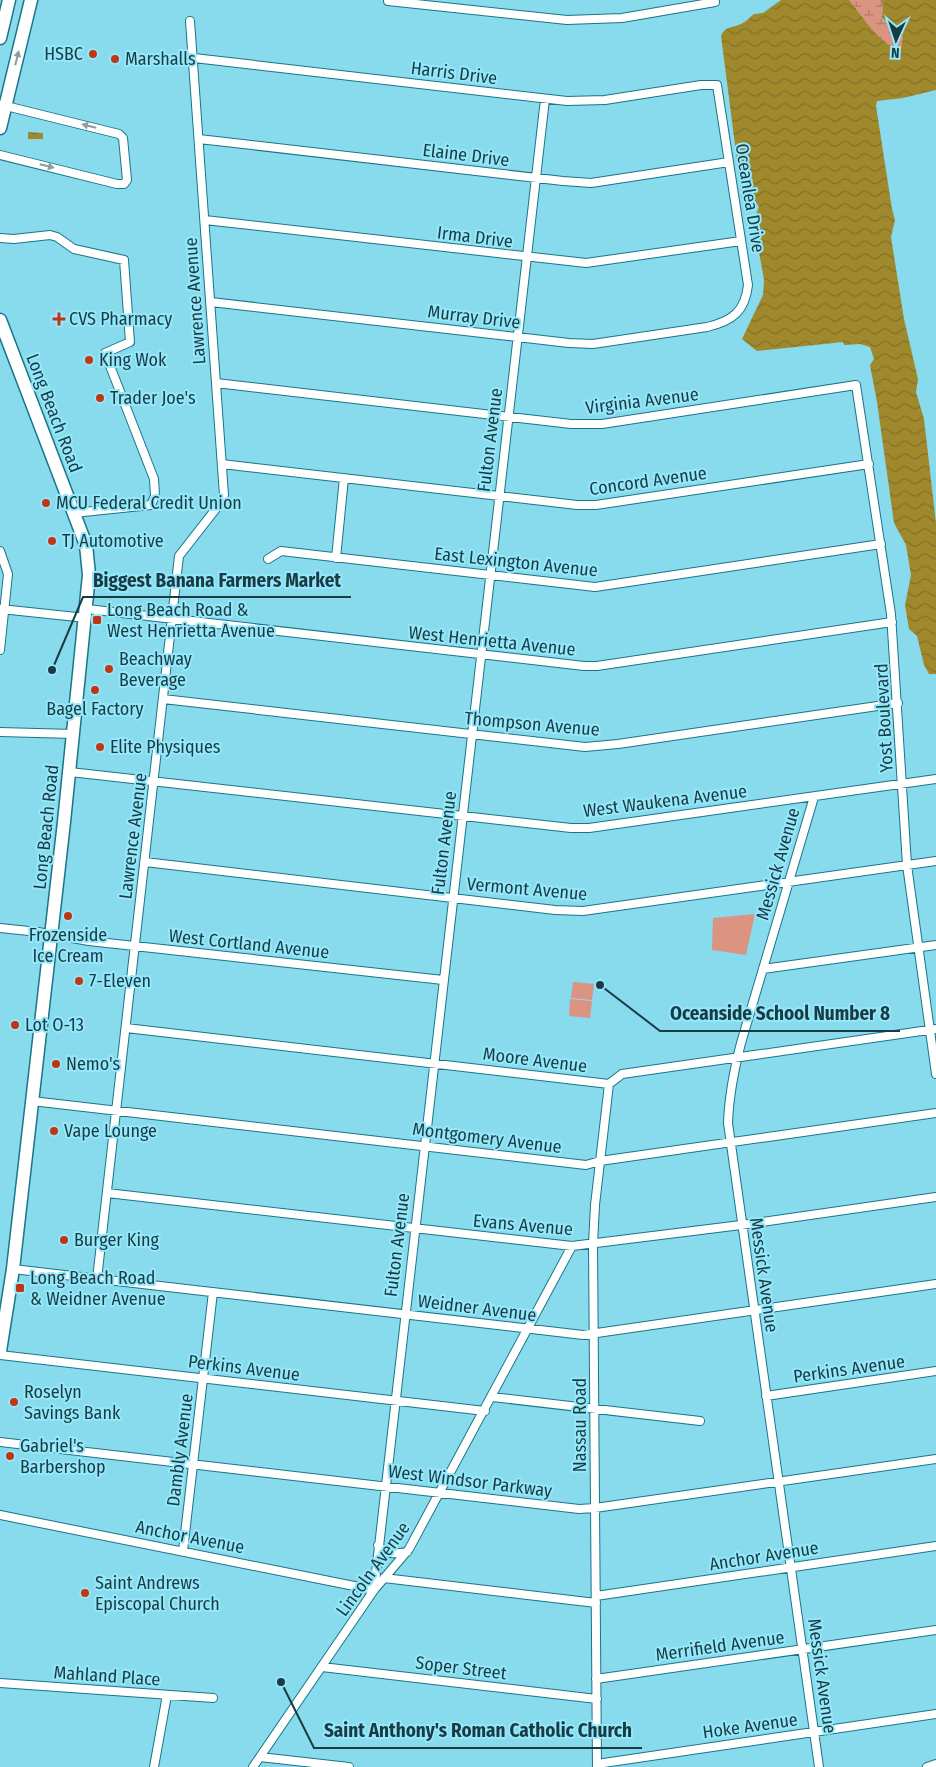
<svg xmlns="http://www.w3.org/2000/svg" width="936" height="1767" font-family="'Fira Sans Condensed',sans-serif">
  <defs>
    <pattern id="wetland-marsh" width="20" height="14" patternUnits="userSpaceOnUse" patternTransform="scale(1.25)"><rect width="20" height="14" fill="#db9482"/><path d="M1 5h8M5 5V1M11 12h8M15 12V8" fill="none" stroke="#b17a6c"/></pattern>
    <pattern id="water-waves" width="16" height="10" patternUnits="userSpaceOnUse" patternTransform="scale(1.25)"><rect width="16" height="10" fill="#a0892d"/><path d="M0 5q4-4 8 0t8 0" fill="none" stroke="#827128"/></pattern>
  </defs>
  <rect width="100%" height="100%" fill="#88daed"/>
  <path fill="#db9482" d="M755,914L746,955L712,950L713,918Z
    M573,982L594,984L592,1000L571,998Z
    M570,999L592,1001L590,1018L569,1016Z"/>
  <path fill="url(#wetland-marsh)" d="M849,0H880L883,4L882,19L901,34L903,38L902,49C882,49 861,14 849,0Z"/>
  <path fill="url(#water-waves)" d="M781,0H849C861,14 882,48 901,49L903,38L901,34L882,18L883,4L880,0H936V90L903,98L877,101L876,106L892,209L895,220L891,237L904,319L918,379L916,392L924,419L936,523V674H929L924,665L917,636L909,629L905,605L911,575L906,545L894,523L877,402L870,365L874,359L870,347L860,344L844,345L843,342L757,351L742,339L763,295L764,280L755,229L756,215L759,207L757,204L745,203L742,199L721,36C725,26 732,28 741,24C746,22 750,17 754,14L763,13Z
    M28,132L43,133V139H28Z"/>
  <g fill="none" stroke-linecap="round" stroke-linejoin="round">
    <defs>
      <path id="street" d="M388,0V1L567,20L622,18L715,2
        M194,58L567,101L605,100L701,85H717L748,285C745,312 732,321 707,327L593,344L569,343L211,302
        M199,139L563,181L591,183L729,162
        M0,155L117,184H124L127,180L123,138L119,134L2,105
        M205,220L586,263L741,241
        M0,238L14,239L50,235L57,237L74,249L124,260L130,342L105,353L154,479L155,496L151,505L74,513
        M216,383L571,424H602L856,385L891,614L907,865L936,1074
        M222,464L577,505H596L869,464
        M0,551L8,574L0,650
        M336,558L344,478
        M268,559L281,551L595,587L881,544
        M1,609L86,618
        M87,609L584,666H597L892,622
        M163,699L585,747L618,744L898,703
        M0,732L74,734
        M70,772L571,828H589L936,779
        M814,797L741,1043C734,1070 729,1095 728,1123L819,1767
        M145,862L555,910L583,911L936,861
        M0,928L38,932L89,941L443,980
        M763,969L936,945
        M126,1028L609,1084L622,1074L936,1029
        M32,1101L586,1165L600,1161L936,1113
        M107,1193L572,1246L741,1225L936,1197
        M13,1269L583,1335L936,1284
        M97,1279L179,556L222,501L224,495L190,21
        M0,1355L485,1411
        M766,1396L936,1371
        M492,1397L700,1421
        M0,1442L579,1509L595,1508L936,1459
        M0,1515L374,1590L545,99
        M378,1545C386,1555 395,1554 407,1552
        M183,1551L213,1292
        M384,1578L596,1603
        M596,1596L936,1546
        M322,1667L597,1699
        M596,1679L936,1630
        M0,1683L213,1698
        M260,1757L349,1767
        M597,1764L936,1714
        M154,1767L167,1695
        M253,1767L374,1590L409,1549L572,1246
        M597,1767L593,1244L595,1205L609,1084
        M927,1767L936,1764"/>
      <path id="primary" d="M0,38L9,0
        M0,128L31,0
        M0,320L86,545L89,575L64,822L13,1269L0,1351"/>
    </defs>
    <use href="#street" stroke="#1a7586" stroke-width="10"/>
    <use href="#primary" stroke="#1a7586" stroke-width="15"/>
    <use href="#street" stroke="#fff" stroke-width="8"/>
    <use href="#primary" stroke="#fff" stroke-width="12"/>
  </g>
  <defs><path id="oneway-solid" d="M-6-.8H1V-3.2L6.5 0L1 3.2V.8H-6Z" transform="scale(1.25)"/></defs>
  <g fill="#8c9da1">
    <use href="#oneway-solid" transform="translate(17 58) rotate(-76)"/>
    <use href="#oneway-solid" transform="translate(89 126) rotate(-166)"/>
    <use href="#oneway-solid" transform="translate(47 166) rotate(14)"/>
  </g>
  <g fill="#c03614" stroke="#95e7fa" stroke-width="2">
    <circle cx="93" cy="54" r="5"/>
    <circle cx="115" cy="59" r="5"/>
    <path d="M56.5 311.5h5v5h5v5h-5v5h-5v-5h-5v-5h5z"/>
    <circle cx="89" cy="360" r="5"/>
    <circle cx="100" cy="398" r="5"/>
    <circle cx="46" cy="503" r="5"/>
    <circle cx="52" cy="541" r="5"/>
    <rect x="92" y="615" width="10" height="10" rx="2.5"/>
    <circle cx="109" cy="669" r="5"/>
    <circle cx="95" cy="690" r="5"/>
    <circle cx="100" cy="747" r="5"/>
    <circle cx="68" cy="916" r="5"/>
    <circle cx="79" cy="981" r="5"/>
    <circle cx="15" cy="1025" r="5"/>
    <circle cx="56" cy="1064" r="5"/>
    <circle cx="54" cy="1131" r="5"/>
    <circle cx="64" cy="1240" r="5"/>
    <rect x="15" y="1283" width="10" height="10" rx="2.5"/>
    <circle cx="14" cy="1402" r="5"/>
    <circle cx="10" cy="1456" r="5"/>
    <circle cx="85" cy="1593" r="5"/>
  </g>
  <g text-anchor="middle" stroke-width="4" stroke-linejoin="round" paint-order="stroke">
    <g font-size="18" fill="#193b43" stroke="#95e7fa" text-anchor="start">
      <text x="83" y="60" text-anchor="end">HSBC</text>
      <text x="125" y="65">Marshalls</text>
      <text x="69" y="325">CVS Pharmacy</text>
      <text x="99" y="366">King Wok</text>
      <text x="110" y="404">Trader Joe's</text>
      <text x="56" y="509">MCU Federal Credit Union</text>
      <text x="62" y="547">TJ Automotive</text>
      <text x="107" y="616">Long Beach Road &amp;<tspan x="107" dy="21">West Henrietta Avenue</tspan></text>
      <text x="119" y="665">Beachway<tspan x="119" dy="21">Beverage</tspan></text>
      <text x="95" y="715" text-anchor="middle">Bagel Factory</text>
      <text x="110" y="753">Elite Physiques</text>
      <text x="68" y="941" text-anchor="middle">Frozenside<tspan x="68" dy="21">Ice Cream</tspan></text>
      <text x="89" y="987">7-Eleven</text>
      <text x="25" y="1031">Lot O-13</text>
      <text x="66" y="1070">Nemo's</text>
      <text x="64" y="1137">Vape Lounge</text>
      <text x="74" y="1246">Burger King</text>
      <text x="30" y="1284">Long Beach Road<tspan x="30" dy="21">&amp; Weidner Avenue</tspan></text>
      <text x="24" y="1398">Roselyn<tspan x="24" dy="21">Savings Bank</tspan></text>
      <text x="20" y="1452">Gabriel's<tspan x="20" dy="21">Barbershop</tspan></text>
      <text x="95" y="1589">Saint Andrews<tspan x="95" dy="21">Episcopal Church</tspan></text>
    </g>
    <g font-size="18" fill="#193b43" stroke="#95e7fa">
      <text transform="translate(454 73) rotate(7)" y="6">Harris Drive</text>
      <text transform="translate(466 155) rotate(7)" y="6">Elaine Drive</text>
      <text transform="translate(750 198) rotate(81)" y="6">Oceanlea Drive</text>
      <text transform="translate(475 237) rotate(7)" y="6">Irma Drive</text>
      <text transform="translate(195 301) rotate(-94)" y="6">Lawrence Avenue</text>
      <text transform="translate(474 317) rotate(7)" y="6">Murray Drive</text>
      <text transform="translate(642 401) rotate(-7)" y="6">Virginia Avenue</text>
      <text transform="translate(54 413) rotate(69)" y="6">Long Beach Road</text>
      <text transform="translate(490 440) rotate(-83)" y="6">Fulton Avenue</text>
      <text transform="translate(648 481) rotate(-8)" y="6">Concord Avenue</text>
      <text transform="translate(516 562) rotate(6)" y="6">East Lexington Avenue</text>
      <text transform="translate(492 641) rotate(6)" y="6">West Henrietta Avenue</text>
      <text transform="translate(884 718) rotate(-93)" y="6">Yost Boulevard</text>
      <text transform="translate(532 724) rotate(5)" y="6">Thompson Avenue</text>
      <text transform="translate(665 801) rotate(-7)" y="6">West Waukena Avenue</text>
      <text transform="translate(46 827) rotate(-84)" y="6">Long Beach Road</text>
      <text transform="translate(133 836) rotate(-83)" y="6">Lawrence Avenue</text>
      <text transform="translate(444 843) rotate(-83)" y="6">Fulton Avenue</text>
      <text transform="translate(778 864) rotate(-74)" y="6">Messick Avenue</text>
      <text transform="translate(527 889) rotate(5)" y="6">Vermont Avenue</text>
      <text transform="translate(249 944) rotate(6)" y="6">West Cortland Avenue</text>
      <text transform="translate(535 1060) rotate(7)" y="6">Moore Avenue</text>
      <text transform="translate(487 1138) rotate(7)" y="6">Montgomery Avenue</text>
      <text transform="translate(523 1225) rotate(5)" y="6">Evans Avenue</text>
      <text transform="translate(397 1245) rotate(-83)" y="6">Fulton Avenue</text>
      <text transform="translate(764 1275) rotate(82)" y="6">Messick Avenue</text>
      <text transform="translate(477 1308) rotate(7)" y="6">Weidner Avenue</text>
      <text transform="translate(244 1368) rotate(7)" y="6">Perkins Avenue</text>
      <text transform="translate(849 1369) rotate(-8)" y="6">Perkins Avenue</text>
      <text transform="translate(580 1425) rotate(-90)" y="6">Nassau Road</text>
      <text transform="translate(180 1450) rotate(-83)" y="6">Dambly Avenue</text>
      <text transform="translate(470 1481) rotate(7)" y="6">West Windsor Parkway</text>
      <text transform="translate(190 1537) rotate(11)" y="6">Anchor Avenue</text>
      <text transform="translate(764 1556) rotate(-9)" y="6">Anchor Avenue</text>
      <text transform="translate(373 1569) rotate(-54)" y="6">Lincoln Avenue</text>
      <text transform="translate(720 1646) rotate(-8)" y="6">Merrifield Avenue</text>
      <text transform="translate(461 1668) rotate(7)" y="6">Soper Street</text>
      <text transform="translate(107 1676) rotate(4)" y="6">Mahland Place</text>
      <text transform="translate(822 1676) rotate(82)" y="6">Messick Avenue</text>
      <text transform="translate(750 1726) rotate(-8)" y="6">Hoke Avenue</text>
    </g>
  </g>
  <path fill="none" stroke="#193b43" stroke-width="2" d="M52 670L83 597H351M600 985L660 1031H900M281 1682L314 1748H642"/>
  <g fill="#193b43" stroke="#95e7fa" stroke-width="2">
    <circle cx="52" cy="670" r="5"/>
    <circle cx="600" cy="985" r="5"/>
    <circle cx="281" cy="1682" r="5"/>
  </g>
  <g font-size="19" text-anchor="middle" font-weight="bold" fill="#193b43" stroke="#95e7fa" stroke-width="4" stroke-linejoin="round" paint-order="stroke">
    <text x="217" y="587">Biggest Banana Farmers Market</text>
    <text x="780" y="1020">Oceanside School Number 8</text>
    <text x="478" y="1737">Saint Anthony's Roman Catholic Church</text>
  </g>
  <g transform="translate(896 40) rotate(183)" stroke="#95e7fa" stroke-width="4" paint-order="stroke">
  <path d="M0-4L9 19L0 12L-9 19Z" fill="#193b43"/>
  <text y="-8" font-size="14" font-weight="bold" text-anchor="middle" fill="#193b43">N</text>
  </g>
</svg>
